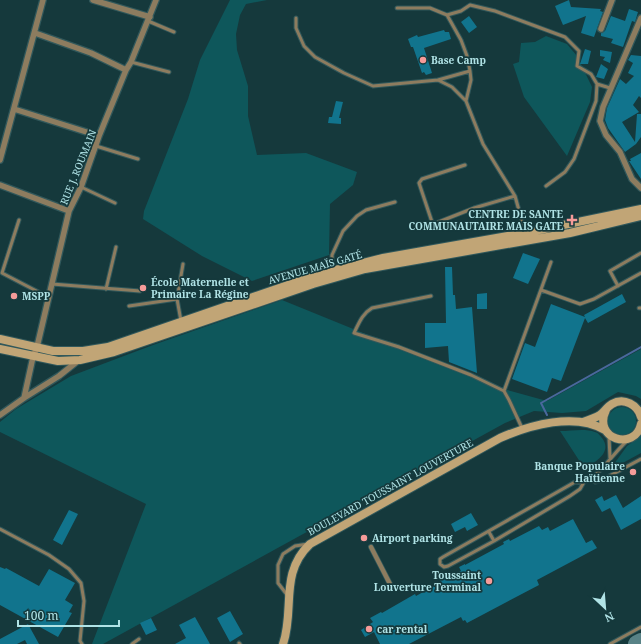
<svg xmlns="http://www.w3.org/2000/svg" width="641" height="644" font-family="'Noto Serif',serif">
  <rect width="100%" height="100%" fill="#15393c"/>
  <path fill="#0e575b" d="M230,0H267L246,4L240,15L236,34L237,50L248,86V116L257,155L306,153L357,172L353,185L330,204L329,255L252,281L202,256L143,219L144,211L188,99L200,60Z
    M546,36L567,44L577,56L592,87L590,102L567,156L524,97L513,64L519,62L521,43L535,42Z
    M282,300L496,387L547,401L641,349V399L636,396L618,392L586,411L562,413L534,411L505,423L103,644H92L146,504L0,432V422L16,409L71,376L153,345Z
    M608 421a14 14 0 1 1 28 0a14 14 0 1 1-28 0Z
    M560,431C571,431 585,428 595,432C599,433 600,436 602,438C613,452 595,463 584,468Z
    M641,436V453L619,465L614,464L627,446Z"/>
  <g fill="none" stroke-linecap="round" stroke-linejoin="round">
    <path stroke="#4a689d" stroke-width="2" d="M547,415L541,403L641,347"/>
    <path stroke="#588286" stroke-width="18" d="M637,644L641,642"/>
  </g>
  <path fill="#11748d" d="M569,0L571,7L601,9L600,11L603,12L594,37L581,33L586,16L563,25L555,6Z
    M629,9L638,12L635,22L632,21L623,47L611,43L613,39L601,36V33L605,31L611,16L625,21Z
    M469,16L477,27L469,33L461,22Z
    M444,30L445,32H449L451,39L424,48L432,73L426,75L424,72L422,73L413,47H411L408,39L417,35L418,37Z
    M585,49L591,51L588,64H580Z
    M600,50L612,52L610,63L603,60L605,57L600,56Z
    M631,55L641,56V98L639,96L633,105L639,112L622,122L635,142L637,114H641V137L636,144L625,152L608,128L605,120L607,108L620,79L626,84L634,76L628,73L633,63L628,60Z
    M601,64L608,69L604,79L596,77Z
    M336,101L343,102L339,118H341V124L328,123L329,117H332Z
    M641,153V179L629,161H631L630,159Z
    M523,253L540,259L528,284L513,278Z
    M445,267H452L453,295H455L456,309L472,307L477,373L449,362L448,346L425,348V323H446Z
    M487,293V309H477V294Z
    M622,294L626,302L588,323L585,318L561,381L552,378L547,392L512,379L525,343L535,347L551,304L585,317L584,315Z
    M616,495L623,508L641,496V519L621,530L610,508L602,512L595,500L602,496L604,501Z
    M69,510L78,514L62,545L53,540Z
    M471,513L478,525L467,531L465,527L455,532L451,524Z
    M573,519L586,543L592,540L597,548L537,580L539,585L467,623L465,620L463,621L461,617L409,644H380L374,632L365,637L361,630L373,622L370,618L381,612L382,613L415,594L416,596L441,582L440,580L461,571L459,567L465,564V565L504,544L503,542L509,539L510,541L539,526L542,530L548,527L550,531Z
    M0,567L5,569L6,568L39,586L49,569L75,583L65,600L73,605L69,612L72,613L58,637L0,605Z
    M230,611L243,634L230,642L217,618Z
    M195,617L210,644H175L186,638L179,625Z
    M151,618L157,630L146,635L140,623Z
    M28,624L39,644H27L25,640L17,644H0V639Z"/>
  <g fill="none" stroke-linecap="round" stroke-linejoin="round">
    <defs>
      <path id="service" d="M397,8H430L447,15L461,11L470,5L495,11L565,37L579,51L577,66L591,74L597,84L596,101L574,159L565,172L546,186
        M447,15L461,40L467,56L470,71L471,80L466,101L483,144L515,196L525,232
        M296,18V28L304,46L315,57L344,73L373,86L438,80L452,87L466,101
        M148,21L174,32
        M131,62L169,72
        M438,80L470,71
        M597,84L610,88
        M96,146L138,159
        M465,165L422,179L419,183L432,222L436,223L474,208L515,196
        M81,187L115,203
        M19,220L2,273L48,297
        M332,271V255L343,231L357,216L366,210L395,202
        M52,284L140,291
        M618,286L610,271L641,253
        M106,289L116,247
        M541,290L580,304L594,299L641,273
        M431,296L372,308C362,314 359,323 354,333L399,347L471,375L504,391L509,400L522,428
        M129,306L177,299
        M639,308H641
        M181,321L177,299L183,264
        M504,391L551,262
        M609,437L610,458
        M591,478L595,482L600,481L641,459
        M584,482L580,489L570,496L494,541L448,566L444,567L440,564V559L443,557L575,482C577,482 581,483 584,482C598,478 615,451 627,441
        M0,529L49,555L69,569L81,583L84,601L80,641L82,644
        M489,532L494,541
        M288,596L278,583V565L283,554L295,546L308,544
        M239,643L240,644
        M132,644L139,639
        M610,644L641,627"/>
      <path id="pedestrian" d="M371,547L390,584"/>
      <path id="minor" d="M93,0L150,17
        M641,18L603,107L600,121L606,135L620,152L632,179L641,188
        M601,29L612,0
        M35,33L91,53L126,70
        M14,109L99,136
        M0,160L43,0
        M0,185L69,211
        M24,398L33,357L37,347L69,211L81,187L99,136L126,70L131,62L156,0
        M0,415L24,398L59,376L79,360"/>
      <path id="secondary" d="M0,339L53,351H83L108,347L320,274L383,258L525,233L641,209
        M0,349L58,361L80,360L114,352L313,284L365,269L570,233L641,216
        M606,410C592,439 635,452 641,424
        M583,422C589,420 595,418 600,415C604,412 607,407 612,404C624,397 638,405 641,417
        M283,644C295,610 279,573 310,544L500,438C530,425 575,412 605,430"/>
    </defs>
    <use href="#service" stroke="#31585b" stroke-width="5"/>
    <use href="#pedestrian" stroke="#31585b" stroke-width="6"/>
    <use href="#minor" stroke="#31585b" stroke-width="8"/>
    <use href="#secondary" stroke="#31585b" stroke-width="10"/>
    <use href="#service" stroke="#8d7c5f" stroke-width="3"/>
    <use href="#pedestrian" stroke="#8d7c5f" stroke-width="4.5"/>
    <use href="#minor" stroke="#8d7c5f" stroke-width="5.5"/>
    <use href="#secondary" stroke="#c1a576" stroke-width="8"/>
  </g>
  <g fill="#f59b99" stroke="#15393c" stroke-width="1.5">
    <circle cx="423" cy="60" r="4"/>
    <path d="M570 214h4v4h4v4h-4v4h-4v-4h-4v-4h4z"/>
    <circle cx="143" cy="288" r="4"/>
    <circle cx="14" cy="296" r="4"/>
    <circle cx="633" cy="472" r="4"/>
    <circle cx="364" cy="538" r="4"/>
    <circle cx="489" cy="581" r="4"/>
    <circle cx="369" cy="629" r="4"/>
  </g>
  <g text-anchor="middle" stroke-width="3.5" stroke-linejoin="round" paint-order="stroke">
    <g font-size="10" font-weight="bold" fill="#b0e3e6" stroke="#15393c" text-anchor="start">
      <text x="431" y="64">Base Camp</text>
      <text x="563" y="218" text-anchor="end">CENTRE DE SANTE<tspan x="563" dy="12">COMMUNAUTAIRE MAIS GATE</tspan></text>
      <text x="151" y="286">École Maternelle et<tspan x="151" dy="12">Primaire La Régine</tspan></text>
      <text x="22" y="300">MSPP</text>
      <text x="625" y="470" text-anchor="end">Banque Populaire<tspan x="625" dy="12">Haïtienne</tspan></text>
      <text x="372" y="542">Airport parking</text>
      <text x="481" y="579" text-anchor="end">Toussaint<tspan x="481" dy="12">Louverture Terminal</tspan></text>
      <text x="377" y="633">car rental</text>
    </g>
    <g font-size="10" fill="#b0e3e6" stroke="#15393c">
      <text transform="translate(78 167) rotate(-68)" y="4">RUE J. ROUMAIN</text>
      <text transform="translate(315 267) rotate(-16)" y="4">AVENUE MAÏS GATÉ</text>
      <text transform="translate(390 487) rotate(-29)" y="4">BOULEVARD TOUSSAINT LOUVERTURE</text>
    </g>
  </g>
  <g transform="translate(605 608) rotate(154)" stroke="#15393c" stroke-width="3" paint-order="stroke">
  <path d="M0-3L7 15L0 10L-7 15Z" fill="#b0e3e6"/>
  <text y="-6" font-size="11" font-weight="bold" text-anchor="middle" fill="#b0e3e6">N</text>
  </g>
  <path d="M18 620v6h101v-6" fill="none" stroke="#b0e3e6" stroke-width="2"/>
  <text x="24" y="620" font-size="12" fill="#b0e3e6" stroke="#15393c" stroke-width="3" paint-order="stroke">100 m</text>
</svg>
